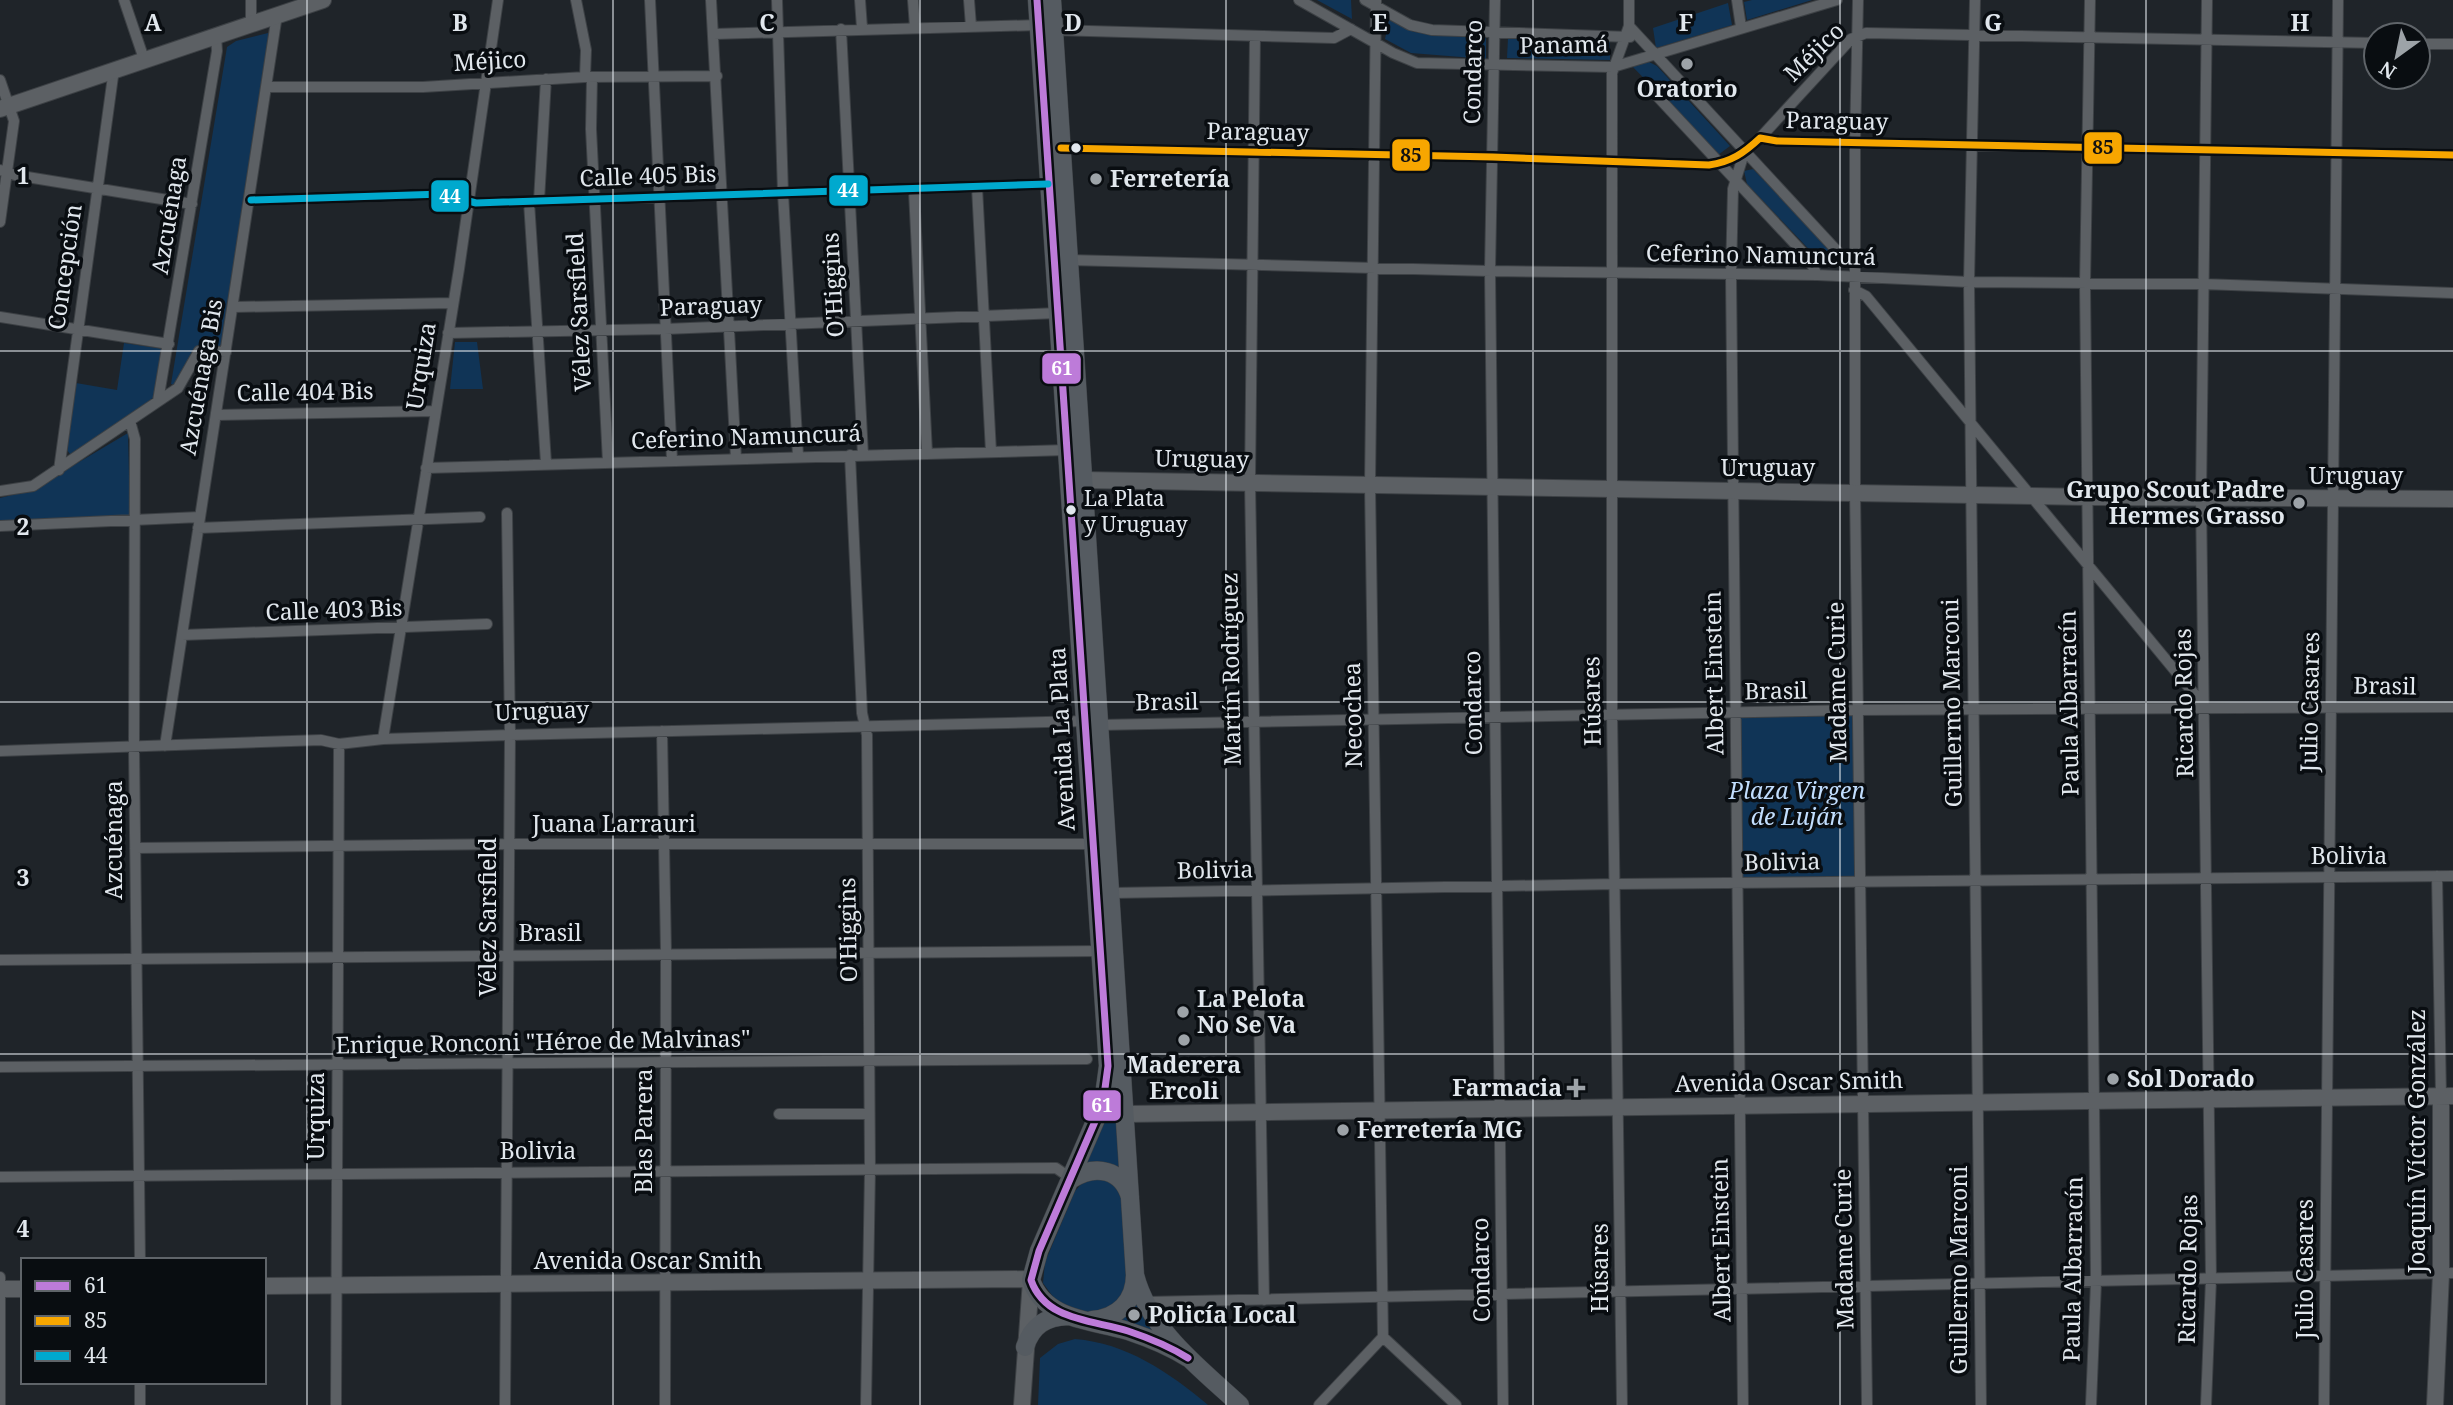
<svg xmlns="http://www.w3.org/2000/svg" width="2453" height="1405" font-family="'Noto Serif',serif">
  <rect width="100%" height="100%" fill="#1f2429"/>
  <path fill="#103456" d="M1046,0L1124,1168L1082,1170L1108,1104Z
    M1317,0H1351L1352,19Z
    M1752,0H1812L1747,20L1744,2Z
    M1728,3L1732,25L1656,48L1653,28Z
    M1389,20L1414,32L1486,36V59L1411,53L1385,39Z
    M272,32L222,348L200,345L195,348L176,386L171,384L227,47L236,41Z
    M1508,38L1610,42V60L1507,58Z
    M1649,62L1657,66L1730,146L1718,155L1632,66Z
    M1753,169L1829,248L1835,263H1822L1747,184L1744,171Z
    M455,342H477L483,389H450Z
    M124,343L164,349L154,397L76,455L70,454L67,450L76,383L117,390Z
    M128,433L130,517L0,521V498L32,490Z
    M1858,710L1859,882L1736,884V713Z
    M1096,1175L1115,1183L1124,1196L1128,1283L1121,1302L1090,1314L1059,1305L1043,1283L1045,1262L1075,1191L1086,1179Z
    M1138,1300L1164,1338L1117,1322Z
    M1075,1339C1126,1343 1169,1372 1208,1405H1038L1040,1358L1058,1344Z"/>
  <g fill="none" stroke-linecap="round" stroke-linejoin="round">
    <defs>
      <path id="street" d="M124,0L144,59
        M251,0V24
        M576,0L586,50L585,77
        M650,0L672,460
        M711,0L736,458
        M777,0L783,193L798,455
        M860,0L862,28
        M913,0L915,27
        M969,0L971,26
        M1299,0L1393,53L1417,63L1613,67L1837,0
        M1365,0L1410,25L1432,30L1630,37
        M1495,0L1490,271L1503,1405
        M1737,0L1741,27
        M1858,0L1855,143V492L1867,1405
        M1975,0L1969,282L1981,1405
        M2090,0L2085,284L2096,1282L2091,1405
        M1629,26L1839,253L1854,263
        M841,29L863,455
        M1054,30L1334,38L1351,29
        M714,34L1039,25
        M1255,36L1250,482L1264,1300
        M2418,44H2453
        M592,77L591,129L608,462
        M0,80L14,121L0,222
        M267,87H423L585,77L717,76
        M1657,96L1809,259L1817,275
        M1760,138L1851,39L1866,33L2376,43
        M1061,148L1493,157L1709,165C1731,162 1744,153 1760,138L1777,141L2453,155
        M0,170L15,175L192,204
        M977,187L991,452
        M914,191L927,453
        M251,200L443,194L476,203L1048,184
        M539,201L546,79
        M529,202L546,463
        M1069,260L1490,271L1817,275L1969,282L2202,284L2453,293
        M1854,290L1866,296L2205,707
        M234,307L452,303
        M0,317L169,344
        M448,333L665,329L1058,313
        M158,401L217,51L216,36
        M216,415L436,411
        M130,421L135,439L134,747L140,1260
        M850,455L862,713L867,735L870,1169L866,1405
        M426,468L1067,450
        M59,470L114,69
        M0,491L33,486L178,388L199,351L226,352
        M0,526L200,517
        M198,528L480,517
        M182,635L487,624
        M1099,725L1858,710L2453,707
        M662,731L666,953L665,1405
        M383,739L459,269L498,0
        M165,746L277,15
        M0,751L321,740L339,744L383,739L510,735L1086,721
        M135,848L508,844H1093
        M2437,876L2441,1096
        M1111,893L1616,884L2453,876
        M0,960L1101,951
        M0,1067L1087,1059
        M779,1114H869
        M0,1177L1056,1168L1072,1179
        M0,1277V1405
        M1146,1302L2453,1273
        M1383,1337L1456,1405
        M140,1382V1405
        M336,1405L339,744
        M505,1405L510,735L507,513
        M1319,1405L1383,1337L1370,485L1376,0
        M1622,1405L1612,714V73L1629,26V0
        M1743,1405L1731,276L1733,189L1744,153
        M2206,1405L2211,1279L2201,497L2207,0
        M2324,1405L2338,0"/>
      <path id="secondary" d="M0,109L323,0
        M1083,480L2087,497L2453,499
        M1126,1114L2453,1096
        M264,1286L1031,1279
        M0,1289H23
        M1022,1405L1031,1280
        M2435,1405L2441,1274V1096"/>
      <path id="primary" d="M1037,0L1108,1066L1103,1103L1039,1251L1031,1280C1045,1321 1093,1320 1128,1331C1149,1338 1169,1346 1188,1358
        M1052,0L1135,1275C1149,1330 1200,1368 1240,1405
        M1072,1179C1095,1164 1122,1169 1130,1197
        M1092,1320C1118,1318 1135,1301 1135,1275
        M1025,1347C1032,1325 1046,1317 1068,1316"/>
    </defs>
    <use href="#street" stroke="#3d4145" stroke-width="12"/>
    <use href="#secondary" stroke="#3d4145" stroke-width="18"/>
    <use href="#primary" stroke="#3d4145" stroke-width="19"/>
    <use href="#street" stroke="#5c6064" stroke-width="10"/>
    <use href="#secondary" stroke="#5c6064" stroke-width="16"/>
    <use href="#primary" stroke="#555b61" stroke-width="18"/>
    <defs>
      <path id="bus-1" d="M1037,0L1108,1066L1103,1103L1039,1251L1031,1280C1045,1321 1093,1320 1128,1331C1149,1338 1169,1346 1188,1358"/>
      <path id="bus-2" d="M1061,148L1493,157L1709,165C1731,162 1744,153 1760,138L1777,141L2453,155"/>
      <path id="bus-3" d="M251,200L443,194L476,203L1048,184"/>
    </defs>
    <use href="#bus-1" stroke="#090d11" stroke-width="12"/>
    <use href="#bus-2" stroke="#090d11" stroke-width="12"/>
    <use href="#bus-3" stroke="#090d11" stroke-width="12"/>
    <use href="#bus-1" stroke="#bd7bd9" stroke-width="7"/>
    <use href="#bus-2" stroke="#f7a600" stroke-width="7"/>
    <use href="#bus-3" stroke="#00a9ce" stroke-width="7"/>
  </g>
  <path fill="none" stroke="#e1e7ed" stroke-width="2" stroke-opacity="0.55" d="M307,0V1405M613,0V1405M920,0V1405M1226,0V1405M1533,0V1405M1840,0V1405M2146,0V1405M0,351H2453M0,702H2453M0,1054H2453"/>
  <g fill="#9da3a8" stroke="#090d11" stroke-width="2.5">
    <circle cx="1687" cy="64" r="7"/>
    <circle cx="1096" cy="179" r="7"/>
    <circle cx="2299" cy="503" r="7"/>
    <circle cx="1183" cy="1012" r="7"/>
    <circle cx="1184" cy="1040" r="7"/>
    <circle cx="2113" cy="1079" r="7"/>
    <path d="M1572.5 1077.5h7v7h7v7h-7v7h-7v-7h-7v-7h7z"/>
    <circle cx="1343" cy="1130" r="7"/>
    <circle cx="1134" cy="1315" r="7"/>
  </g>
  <g fill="#e1e7ed" stroke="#090d11" stroke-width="2.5">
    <circle cx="1076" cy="148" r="6"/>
    <circle cx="1071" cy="510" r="6"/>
  </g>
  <g text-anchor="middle" stroke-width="7" stroke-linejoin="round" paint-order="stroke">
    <g font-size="21" fill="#e1e7ed" stroke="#090d11" text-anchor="start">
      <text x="1084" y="506">La Plata<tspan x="1084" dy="26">y Uruguay</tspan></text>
    </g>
    <g font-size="23" fill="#e1e7ed" stroke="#090d11">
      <text transform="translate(1564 45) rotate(-1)" y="8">Panamá</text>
      <text transform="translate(1814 52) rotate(-44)" y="8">Méjico</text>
      <text transform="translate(490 61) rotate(-3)" y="8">Méjico</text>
      <text transform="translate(1473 72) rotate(-89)" y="8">Condarco</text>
      <text transform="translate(1837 121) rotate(1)" y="8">Paraguay</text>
      <text transform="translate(1258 132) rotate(1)" y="8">Paraguay</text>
      <text transform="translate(648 176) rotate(-2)" y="8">Calle 405 Bis</text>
      <text transform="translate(169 215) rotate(-81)" y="8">Azcuénaga</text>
      <text transform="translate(1761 255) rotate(1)" y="8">Ceferino Namuncurá</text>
      <text transform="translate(65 267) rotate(-82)" y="8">Concepción</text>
      <text transform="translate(833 285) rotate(-93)" y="8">O'Higgins</text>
      <text transform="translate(711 306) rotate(-2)" y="8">Paraguay</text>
      <text transform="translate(579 312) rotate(-93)" y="8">Vélez Sarsfield</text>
      <text transform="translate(421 366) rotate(-81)" y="8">Urquiza</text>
      <text transform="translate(201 377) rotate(-80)" y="8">Azcuénaga Bis</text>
      <text transform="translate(305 392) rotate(-1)" y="8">Calle 404 Bis</text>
      <text transform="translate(746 437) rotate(-2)" y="8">Ceferino Namuncurá</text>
      <text transform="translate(1202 459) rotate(1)" y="8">Uruguay</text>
      <text x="1768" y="476">Uruguay</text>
      <text x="2356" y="484">Uruguay</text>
      <text transform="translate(334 610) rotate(-2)" y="8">Calle 403 Bis</text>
      <text transform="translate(1231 669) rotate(-91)" y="8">Martín Rodríguez</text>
      <text transform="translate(1714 673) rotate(-91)" y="8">Albert Einstein</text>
      <text transform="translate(1837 682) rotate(-91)" y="8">Madame Curie</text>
      <text transform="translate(2385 686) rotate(1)" y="8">Brasil</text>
      <text transform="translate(1776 691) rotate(-1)" y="8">Brasil</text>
      <text transform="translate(1592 701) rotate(-91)" y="8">Húsares</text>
      <text transform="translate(1167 702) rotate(-1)" y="8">Brasil</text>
      <text transform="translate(2310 702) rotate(-89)" y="8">Julio Casares</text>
      <text transform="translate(1473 703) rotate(-91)" y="8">Condarco</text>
      <text transform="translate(1952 703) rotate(-91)" y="8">Guillermo Marconi</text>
      <text transform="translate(2069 703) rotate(-91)" y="8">Paula Albarracín</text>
      <text transform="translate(2184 703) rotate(-91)" y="8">Ricardo Rojas</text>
      <text transform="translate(542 711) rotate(-2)" y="8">Uruguay</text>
      <text transform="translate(1353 715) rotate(-91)" y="8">Necochea</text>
      <text transform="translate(1062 739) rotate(-93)" y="8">Avenida La Plata</text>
      <text x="614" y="832">Juana Larrauri</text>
      <text transform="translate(114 840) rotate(-90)" y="8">Azcuénaga</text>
      <text x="2349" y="864">Bolivia</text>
      <text transform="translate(1782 862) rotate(-1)" y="8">Bolivia</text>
      <text transform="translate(1215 870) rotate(-1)" y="8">Bolivia</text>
      <text transform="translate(488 917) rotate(-90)" y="8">Vélez Sarsfield</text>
      <text transform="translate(848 930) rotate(-91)" y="8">O'Higgins</text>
      <text x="550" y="941">Brasil</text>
      <text transform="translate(543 1042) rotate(-1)" y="8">Enrique Ronconi "Héroe de Malvinas"</text>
      <text transform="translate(1789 1082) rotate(-1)" y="8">Avenida Oscar Smith</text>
      <text transform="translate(316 1116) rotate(-90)" y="8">Urquiza</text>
      <text transform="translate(644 1131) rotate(-90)" y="8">Blas Parera</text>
      <text transform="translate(2417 1141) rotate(-90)" y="8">Joaquín Víctor González</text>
      <text x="538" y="1159">Bolivia</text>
      <text transform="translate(1721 1240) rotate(-91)" y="8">Albert Einstein</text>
      <text transform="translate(1844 1249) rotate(-91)" y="8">Madame Curie</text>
      <text x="648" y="1269">Avenida Oscar Smith</text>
      <text transform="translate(1600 1268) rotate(-90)" y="8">Húsares</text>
      <text transform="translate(2073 1269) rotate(-89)" y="8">Paula Albarracín</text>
      <text transform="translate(2188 1269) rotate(-89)" y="8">Ricardo Rojas</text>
      <text transform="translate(2305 1269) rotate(-90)" y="8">Julio Casares</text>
      <text transform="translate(1481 1270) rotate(-91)" y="8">Condarco</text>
      <text transform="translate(1959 1270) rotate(-90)" y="8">Guillermo Marconi</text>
    </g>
    <g font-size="23" font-weight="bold" fill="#e1e7ed" stroke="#090d11" text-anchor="start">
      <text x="1687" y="97" text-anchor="middle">Oratorio</text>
      <text x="1110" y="187">Ferretería</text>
      <text x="2285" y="498" text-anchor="end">Grupo Scout Padre<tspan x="2285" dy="26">Hermes Grasso</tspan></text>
      <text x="1197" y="1007">La Pelota<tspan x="1197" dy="26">No Se Va</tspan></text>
      <text x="1184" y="1073" text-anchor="middle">Maderera<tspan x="1184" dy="26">Ercoli</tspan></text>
      <text x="2127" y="1087">Sol Dorado</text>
      <text x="1562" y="1096" text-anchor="end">Farmacia</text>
      <text x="1357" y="1138">Ferretería MG</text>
      <text x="1148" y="1323">Policía Local</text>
    </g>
    <g font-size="23" font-style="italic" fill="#c2defe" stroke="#090d11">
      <text x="1797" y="799">Plaza Virgen<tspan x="1797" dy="26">de Luján</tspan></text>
    </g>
  </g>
  <g font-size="23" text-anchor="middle" font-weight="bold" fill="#e1e7ed" stroke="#090d11" stroke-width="7" stroke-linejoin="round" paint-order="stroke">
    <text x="153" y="31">A</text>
    <text x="460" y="31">B</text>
    <text x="767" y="31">C</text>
    <text x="1073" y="31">D</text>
    <text x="1380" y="31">E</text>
    <text x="1686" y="31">F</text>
    <text x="1993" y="31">G</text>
    <text x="2300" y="31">H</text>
    <text x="23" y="184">1</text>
    <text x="23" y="535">2</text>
    <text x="23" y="886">3</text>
    <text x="23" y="1237">4</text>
  </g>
  <g stroke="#090d11" stroke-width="2.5">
    <rect x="2083" y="131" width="40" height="34" rx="7" fill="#f7a600"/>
    <rect x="1391" y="138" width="40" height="34" rx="7" fill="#f7a600"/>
    <rect x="828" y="174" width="41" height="33" rx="7" fill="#00a9ce"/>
    <rect x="430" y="179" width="40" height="34" rx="7" fill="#00a9ce"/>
    <rect x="1041" y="352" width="41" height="33" rx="7" fill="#bd7bd9"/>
    <rect x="1082" y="1089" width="40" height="33" rx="7" fill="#bd7bd9"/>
  </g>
  <g font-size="19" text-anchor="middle" font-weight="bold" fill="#fff">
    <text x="848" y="197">44</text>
    <text x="450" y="203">44</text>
    <text x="1062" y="375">61</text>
    <text x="1102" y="1112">61</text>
  </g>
  <g font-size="19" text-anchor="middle" font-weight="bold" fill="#111">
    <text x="2103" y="154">85</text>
    <text x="1411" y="162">85</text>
  </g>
  <rect x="21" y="1258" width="245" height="126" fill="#090d11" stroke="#5f6469" stroke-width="2"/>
  <rect x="35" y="1281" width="35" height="10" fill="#bd7bd9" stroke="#5f6469" stroke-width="2"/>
  <text x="84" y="1293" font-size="21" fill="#e1e7ed">61</text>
  <rect x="35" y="1316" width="35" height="10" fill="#f7a600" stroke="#5f6469" stroke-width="2"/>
  <text x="84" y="1328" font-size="21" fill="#e1e7ed">85</text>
  <rect x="35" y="1351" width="35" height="10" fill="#00a9ce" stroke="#5f6469" stroke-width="2"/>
  <text x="84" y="1363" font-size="21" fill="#e1e7ed">44</text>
  <g transform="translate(2397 56) rotate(213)"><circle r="33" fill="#090d11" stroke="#5f6469" stroke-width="2"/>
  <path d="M0-5L12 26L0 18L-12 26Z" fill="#9da3a8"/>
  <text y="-10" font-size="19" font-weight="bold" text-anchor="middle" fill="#e1e7ed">N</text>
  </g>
</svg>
